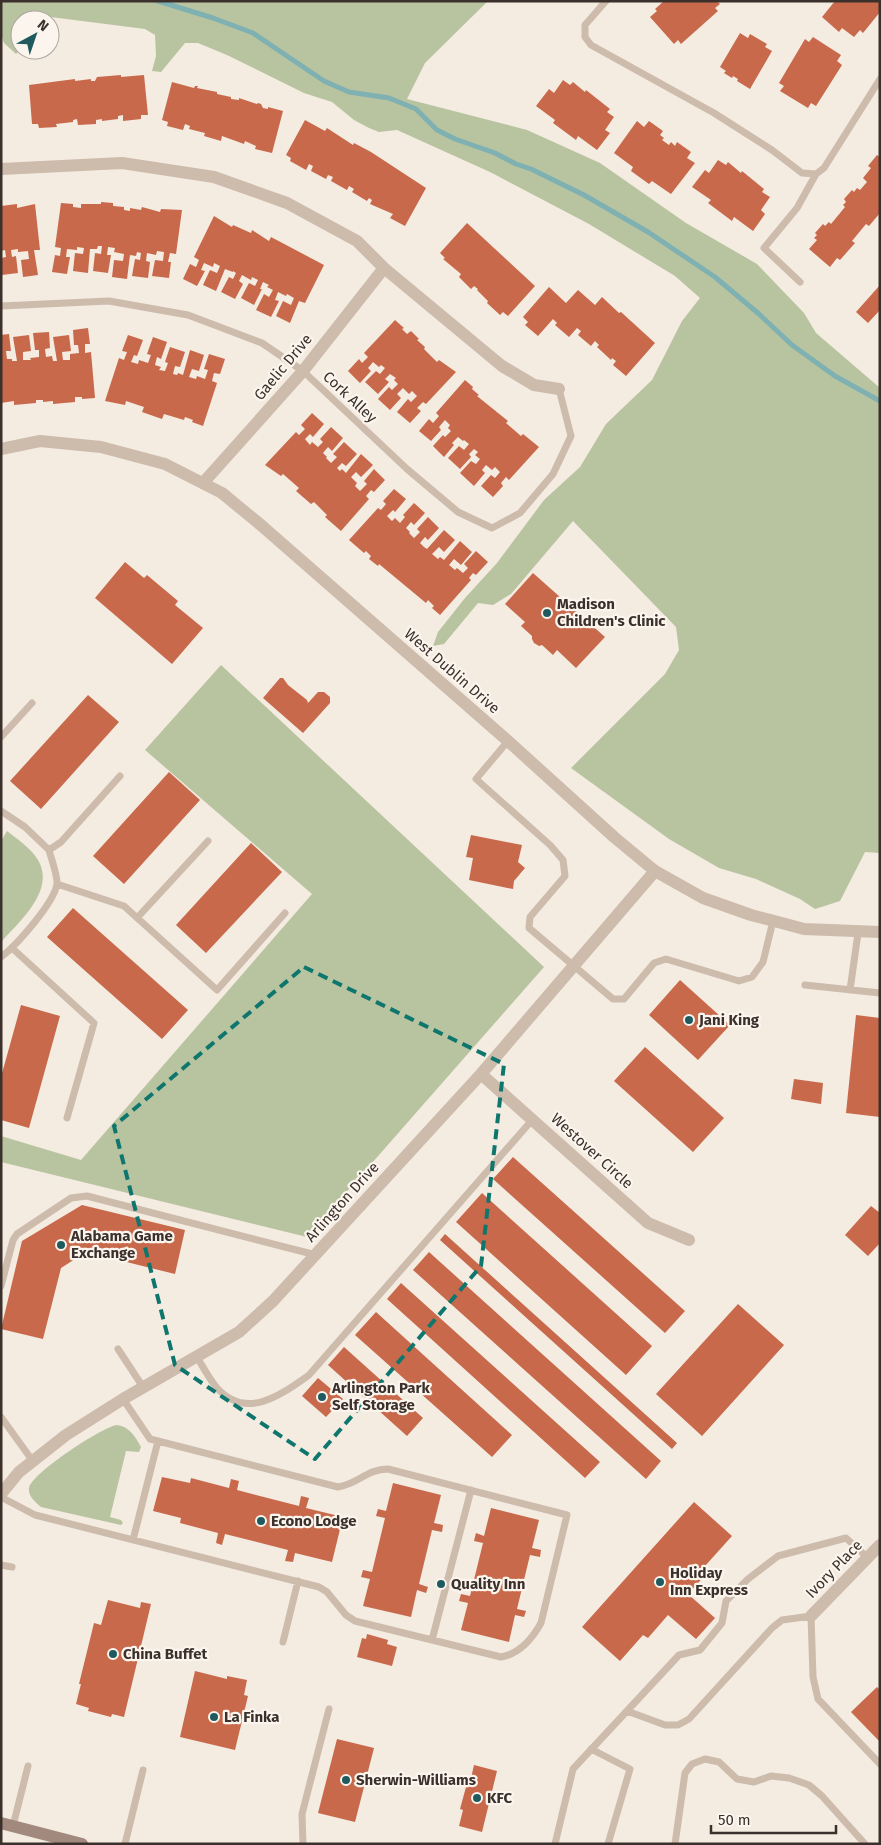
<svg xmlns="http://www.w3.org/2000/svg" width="881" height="1845" font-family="'Fira Sans',sans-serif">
  <rect width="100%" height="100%" fill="#f4ebe1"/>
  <path fill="#b8c4a0" d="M1,1H488L425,63L407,99L527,130L600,163L686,223L757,264L804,313L816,333L880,388V853L865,852L840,901L815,909L800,899L756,879L719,868L669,839L571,768L665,674L679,650L676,627L573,521L511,594L493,605L478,603L444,644L433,646L438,632L465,598L497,563L544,500L580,467L606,424L652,380L682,321L700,298L675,276L589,224L490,172L397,130L379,132L369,128L354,120L332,102L304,93L227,55L198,43H185L161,72L152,71L156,56L155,35L145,29L27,14L24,20H20V50L16,54L4,43L1,34Z
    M221,665L544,967L307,1237L1,1162V1136L81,1160L312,894L145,750Z
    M7,831C17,839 31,848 38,860C56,890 19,922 1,942V841Z
    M116,1425C129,1426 135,1436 141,1447L139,1452L126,1451L110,1517L121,1520L123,1523L121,1525L41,1507C35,1502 28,1496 29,1488C32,1473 101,1428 116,1425Z"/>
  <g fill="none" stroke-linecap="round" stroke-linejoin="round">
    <path stroke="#7fb0b2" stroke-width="5" d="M158,1L213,18L253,33L324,81L349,92L389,98L416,109L437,130L455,139L495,153L516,164L531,169L584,195L648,232L715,277L759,314L792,345L835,376L880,401"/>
  </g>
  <path fill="#c8694b" d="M664,1H717L720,4L715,8L718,11L681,44L678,40L674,44L650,17L657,11L655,9Z
    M835,1H880V12L863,33L860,30L854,37L842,28L839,32L822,17Z
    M740,33L748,38L750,34L767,44L765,47L772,51L750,89L737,81L738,79L733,76L732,78L724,73L726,71L720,67Z
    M813,37L841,55L837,61L842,65L816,106L811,103L808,108L780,91L784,86L779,83L805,39L809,42Z
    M121,75V77L144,75L148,115H141V119L123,121V115L118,116V119L102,121V119L96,120V124L78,125L77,119L73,120V122L56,124L57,127L39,128L38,124H32L29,85L75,79V81L91,79V81H95L97,77Z
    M563,80L570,85L573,82L585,92L586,90L610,109L607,112L614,117L605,130L610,133L597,150L578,136L576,140L553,123L555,120L536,106L549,89L554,93Z
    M172,82L194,88L195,86H198L197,88L217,92V94L231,97V99L239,100V98L257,104L258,103L261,104L263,108L268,109V107L283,111L272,153L255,149L256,146L245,141L244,144L222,136L221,141L204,136L205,133L189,129L190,126L185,124L183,130L167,126L168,122L162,120Z
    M305,120L325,131L327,128L353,145L354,143L371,152L426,188L405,226L390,218L393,214L370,204L372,200L369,198L367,201L352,192L354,189L349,186L347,190L331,181L333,177L328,175L326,179L311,171L313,166L309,164L306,170L290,161L291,158L286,155Z
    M637,121L644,127L649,121L663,131L660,135L664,138L662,140L669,145L671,142L675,146L677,142L691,152L687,158L695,163L671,194L652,181L649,184L631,171L633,167L614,153Z
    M877,155L880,157V213L869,226L866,224L852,241L855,243L840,260L837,258L830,267L809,249L817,240L814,238L817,235L815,233L823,224L825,226L829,222L831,224L845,207L843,205L846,202L844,199L852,190L854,192L857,188L860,190L867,182L863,178L871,168L868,166Z
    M718,160L726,165L728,162L741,173L742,171L764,189L762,192L770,197L761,210L765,214L753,231L734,217L732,221L708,203L711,200L692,187L705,170L709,173Z
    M101,202L113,203V206L124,207V210L130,211V208L141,210L142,207L160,212L161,209L182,210L176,254L170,253L168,262H171L169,278L152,276L155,260L163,261L164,252L157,251L156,255L147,253L146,261L150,262L148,278L132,276L135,259L140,260L141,253L137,252L136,256L130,255L127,279L112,277L114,260L123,261L124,254L114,252L115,248L108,247L107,255H111L108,273L93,271L95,253L101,254L102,246H98L97,249H90L88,273L73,271L75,253L83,254L84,248L77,247V250L67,249L66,257H70L67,274L52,272L55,255L60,256L61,248L55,247L61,203L73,204V207L81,208V204H101Z
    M17,204V208L35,204L40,250H34L38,275L23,277L21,260L29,259L28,251L18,252V249L11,250L12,257L16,256L18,273L2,275L1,258L6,257L5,250L1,251V206Z
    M214,216L232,227L233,225L251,233L252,230L269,241L271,237L324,265L305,303L299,301L290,323L276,316L283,301L291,305L294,298L287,294L286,296L278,292L275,300L279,301L271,317L256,310L264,294L269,297L273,290L267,287L269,285L263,282L260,289H262L254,305L241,298L249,283L255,286L258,280L252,277L251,280L242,275L239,281L243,284L235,299L221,292L229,277L233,279L236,273L233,271V272L225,269L216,291L203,285L210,270L217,273L220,266L214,263L213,267L204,263L201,270L205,271L197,286L183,279L190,264L196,267L199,260L194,257Z
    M467,223L535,286L508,316L503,312L500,315L487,303L488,301L477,290L478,289L474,286L471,289L459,277L461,274L443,259L445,258L440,253Z
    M880,285V310L868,323L856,312Z
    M549,287L566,303L578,290L595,305L602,297L619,313L621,312L655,343L626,376L613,365L616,361L612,358L611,360L597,347L599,345L595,341L591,346L578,335L581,331L577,328L569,337L555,325L557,323L553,319L538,336L525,325L528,322L523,317Z
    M395,320L404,328L402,329L407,334L411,331L419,339L417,340L425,347L424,349L437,362L439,360L456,372L426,404L423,402L417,408L421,411L410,423L397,412L408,399L411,402L417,396L412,391L409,394L403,388L397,394L401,398L390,410L378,399L389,387L392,390L398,384L394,380L396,378L390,374L385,379L389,382L378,394L365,382L376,371L380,374L385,368L381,365L379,367L373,362L368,368L371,371L360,383L348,371L359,359L362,363L368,357L364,353Z
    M88,328L90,344H85V353L91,352L95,398L82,399V397H75V402L53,404V401L43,402V400H36V403L14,405V401L1,403V335L9,334L11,351H6L7,359H12V361H17L13,337L29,335L31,351L23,352V360H31L30,358L39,357V350H35L33,333L49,332L50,348L45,349L46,357L52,356L53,361H57L53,337L69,335L71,351L62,352L63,360H70V354L79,353L78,345H74L73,330Z
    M128,335L143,340L137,356L134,355L131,362L138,364L139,360L148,363L151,355L147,354L153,337L167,342L161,359L157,357L155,365L161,367L159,370L165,371L168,363L165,362L170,347L185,352L180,367L175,366L173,374L177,375L178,373L183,375L190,350L204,355L199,371L192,369L189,377L196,379L197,376L205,379L208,370L204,369L209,354L225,359L220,374L214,373L212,381L217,383L203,426L192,422L193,420L185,417L184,420L164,414L162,419L142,412L144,407L126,401L125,405L105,401L119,358L124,360L127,352L122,351Z
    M465,380L473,387L472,389L479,395L477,396L508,421L506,423L521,436L523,434L539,447L509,480L506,477L501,483L503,486L493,497L481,486L491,475L495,478L500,472L495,467L492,470L486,465L482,470L485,473L474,486L460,473L471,461L476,464L480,459L475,455L478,452L474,449L469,454L471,457L460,469L448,458L459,446L464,450L469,444L464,440L463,441L458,437L452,443L454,445L444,457L433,446L443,435L445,437L451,431L448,428L450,425L445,420L439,427L441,430L431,441L419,431L429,419L433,423L439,416L436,413Z
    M312,413L324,424L313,437L310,434L305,439L310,445L312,442L318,447L323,442L320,439L331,427L343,438L332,451L328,447L323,453L327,457L326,458L331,463L337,457L333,454L344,442L357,454L346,466L342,463L337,468L340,471L342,469L346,473L361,454L373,465L361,477L356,472L351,477L357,483L355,486L360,491L367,484L364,481L374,469L385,480L374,492L371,490L366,496L369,499L341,531L325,517L327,515L314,502L311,504L296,491L299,488L283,474L281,476L265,465L296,432L299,435L305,429L301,425Z
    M394,489L406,499L395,512L393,510L387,516L392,521L395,518L400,523L405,517L403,515L414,503L425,513L414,525L411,522L406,528L410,532L409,533L414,538L420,532L417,529L428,517L439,528L428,540L425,537L420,543L424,547L427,549L444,530L455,540L444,552L439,547L432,554L438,559L440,557L444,560L460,541L472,552L461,565L454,559L449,565L455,570L457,568L463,573L468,568L464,564L476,551L488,562L476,575L473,573L469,578L471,580L440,615L432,608L434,606L428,600L426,603L379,564L378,566L369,559L371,556L366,551L364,553L349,540L378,508L381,510L386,504L383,501Z
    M125,562L144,578L147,575L178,601L175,605L203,628L172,664L95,598Z
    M533,573L605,637L576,668L557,650L553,655L542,645L539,646L534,643L532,639V636L521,626L525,622L505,604Z
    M280,678H283L288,685L307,700L308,703L318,692H324L330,697V703L303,733L263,698Z
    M88,695L119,722L41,809L10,781Z
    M169,772L200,800L124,884L93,856Z
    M471,835L522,845L518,862L525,868L514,881L513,889L469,880L473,858L466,857Z
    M251,843L282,872L206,953L176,925Z
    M73,908L188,1010L162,1039L47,937Z
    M680,980L730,1025L698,1060L649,1015Z
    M21,1005L60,1016L29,1128L1,1120V1077Z
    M856,1015L880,1018V1117L846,1113Z
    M645,1047L724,1118L693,1152L614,1081Z
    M794,1079L823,1083L821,1104L791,1099Z
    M513,1157L685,1311L665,1333L493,1179Z
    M482,1193L652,1346L626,1375L456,1222Z
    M82,1205L185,1230L175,1274L86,1252L61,1268L43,1339L1,1329L22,1241Z
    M871,1206L880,1213V1243L868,1256L845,1235Z
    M445,1234L677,1443L672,1449L440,1240Z
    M429,1252L661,1461L646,1479L413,1270Z
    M401,1283L600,1462L585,1478L387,1299Z
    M738,1304L784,1345L702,1436L656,1394Z
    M376,1312L512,1435L492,1457L355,1335Z
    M344,1347L423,1418L407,1436L328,1365Z
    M318,1378L343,1399L326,1417L302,1396Z
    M162,1477L190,1483L191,1478L229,1488L231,1479L239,1481L237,1490L299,1506L301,1496L309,1498L306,1508L343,1517L332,1562L295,1553L293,1562L285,1561L288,1550L225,1534L222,1545L216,1543L218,1533L180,1523L181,1518L153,1511Z
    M393,1483L441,1495L434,1523L443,1525L442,1532L432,1530L419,1584L428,1587L426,1593L417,1590L411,1617L363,1606L370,1579L361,1577L363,1570L372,1572L385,1518L376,1516L378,1509L386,1511Z
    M694,1502L732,1536L705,1566L710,1570L688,1594L715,1618L696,1639L668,1615L648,1638L643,1635L620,1661L582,1627Z
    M491,1508L539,1520L532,1548L541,1550L540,1557L530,1555L517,1609L526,1611L524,1617L515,1615L509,1642L461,1630L468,1603L459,1601L461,1594L470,1596L483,1543L474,1541L476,1533L484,1536Z
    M108,1600L140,1608L141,1602L151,1604L124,1717L112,1714L111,1717L88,1711L89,1708L76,1704L81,1684H79L94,1623L101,1625Z
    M367,1634L388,1640L387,1644L397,1647L392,1666L357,1657L362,1638L366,1639Z
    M195,1671L227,1679V1676L247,1680L244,1695L248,1696L235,1750L180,1737Z
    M877,1687L880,1690V1742L851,1712Z
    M337,1739L374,1748L355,1822L318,1813Z
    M474,1765L497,1771L482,1832L459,1826L463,1810L460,1809L466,1787H469Z"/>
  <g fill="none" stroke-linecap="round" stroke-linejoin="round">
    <path stroke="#cdbbac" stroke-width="7" d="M606,1L585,25V37L591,45L714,113L772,150L802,173L816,174
      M800,282L764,248L797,208L816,174L824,168L880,79
      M1,306L109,301L188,315L262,343L303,371L407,469L458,512L492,528L520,513L553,474L571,436L559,389
      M1,737L32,703
      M508,741L476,779L550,845L563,860L565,876L530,917L529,928L613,999H624L654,963L666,959L739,981L752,977L763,962L773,921
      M1,811L25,827L49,850
      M57,884L124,906L217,990L285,913
      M137,918L208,841
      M12,948L94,1023L67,1118
      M1,957C16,946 54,903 57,884C58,877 51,858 49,850L61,842L120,776
      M805,985L880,993
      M850,990L858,933
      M1,1286L13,1240L17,1234L71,1198L87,1196L316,1255
      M118,1349L143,1387
      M196,1356C203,1366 209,1379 217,1388C247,1421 282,1394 309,1375L533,1119
      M1,1417L32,1460
      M1,1497L35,1515L319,1587L327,1592L346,1615L355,1621L501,1657C519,1654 532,1639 541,1623L567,1515L388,1469C367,1469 358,1484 338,1487L158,1441L150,1439L123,1399
      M133,1540L158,1441
      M1,1565L12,1567
      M432,1640L471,1490
      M283,1642L298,1581
      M627,1711L665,1725H678L689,1719L772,1628L782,1620L811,1616L813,1677L818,1699L880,1764
      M591,1749L630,1769L608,1844
      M13,1826L28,1766
      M125,1844L143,1770
      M303,1844L302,1814L329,1709
      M555,1844L573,1769L679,1655L700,1650L722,1623L726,1601L748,1579L778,1556L846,1538L867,1557
      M675,1844L685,1773L692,1764L705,1759L719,1762L737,1779L754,1782L771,1776L789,1778L809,1785L822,1796L865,1844"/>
    <path stroke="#cdbbac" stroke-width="12" d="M1,169L122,163L214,177L287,203L357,241L384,268L502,366L534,385L559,389
      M203,483L303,371L384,268
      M481,1074L648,1223L689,1240
      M1,1494L19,1472L66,1435L123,1399L239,1332L273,1301L481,1074L655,871
      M811,1616L880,1545"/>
    <path stroke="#cdbbac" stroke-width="12" d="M1,449L40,441L101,447L165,464L222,493L262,526L508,741L614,837L655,871L703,898L751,915L778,922L804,929L880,932"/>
    <path stroke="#a18a7d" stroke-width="12" d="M1,1823L82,1844"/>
  </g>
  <path fill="none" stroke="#0f766e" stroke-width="4" stroke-dasharray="10 6" stroke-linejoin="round" d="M304,967L504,1064L481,1266L315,1459L175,1365L114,1126Z"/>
  <g fill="#1f5a5e" stroke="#fbf5ee" stroke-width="2">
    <circle cx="547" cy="613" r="5"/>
    <circle cx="689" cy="1020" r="5"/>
    <circle cx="61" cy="1245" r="5"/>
    <circle cx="322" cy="1397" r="5"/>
    <circle cx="261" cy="1521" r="5"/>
    <circle cx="660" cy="1582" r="5"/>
    <circle cx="441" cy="1584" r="5"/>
    <circle cx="113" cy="1654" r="5"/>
    <circle cx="214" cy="1717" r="5"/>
    <circle cx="346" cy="1780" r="5"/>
    <circle cx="477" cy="1798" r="5"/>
  </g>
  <g text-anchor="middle" stroke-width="4.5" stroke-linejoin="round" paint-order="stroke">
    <g font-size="15" fill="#3b302b" stroke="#fbf5ee">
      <text transform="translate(283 367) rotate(-50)" y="5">Gaelic Drive</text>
      <text transform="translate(350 397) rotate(43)" y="5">Cork Alley</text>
      <text transform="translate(452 671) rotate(41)" y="5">West Dublin Drive</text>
      <text transform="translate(592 1151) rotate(42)" y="5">Westover Circle</text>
      <text transform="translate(342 1202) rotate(-48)" y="5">Arlington Drive</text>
      <text transform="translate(834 1569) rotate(-46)" y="5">Ivory Place</text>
    </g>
    <g font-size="15" font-weight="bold" fill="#3b302b" stroke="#fbf5ee" text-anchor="start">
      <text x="557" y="609">Madison<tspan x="557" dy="17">Children's Clinic</tspan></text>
      <text x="699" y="1025">Jani King</text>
      <text x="71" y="1241">Alabama Game<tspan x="71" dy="17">Exchange</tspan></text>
      <text x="332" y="1393">Arlington Park<tspan x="332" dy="17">Self Storage</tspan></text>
      <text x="271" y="1526">Econo Lodge</text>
      <text x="670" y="1578">Holiday<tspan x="670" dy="17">Inn Express</tspan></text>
      <text x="451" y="1589">Quality Inn</text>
      <text x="123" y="1659">China Buffet</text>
      <text x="224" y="1722">La Finka</text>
      <text x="356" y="1785">Sherwin-Williams</text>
      <text x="487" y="1803">KFC</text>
    </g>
  </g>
  <rect width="881" height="1845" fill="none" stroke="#3b302b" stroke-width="5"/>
  <g transform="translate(35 35) rotate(40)"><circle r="24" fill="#fbf5ee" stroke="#aea6a0"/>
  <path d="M0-4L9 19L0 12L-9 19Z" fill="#1f5a5e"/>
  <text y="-8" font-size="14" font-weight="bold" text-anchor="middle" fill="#3b302b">N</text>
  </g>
  <path d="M711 1825v8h125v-8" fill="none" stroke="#3b302b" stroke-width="2.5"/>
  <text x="718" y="1825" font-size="15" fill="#3b302b" stroke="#fbf5ee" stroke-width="4" paint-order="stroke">50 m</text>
</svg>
